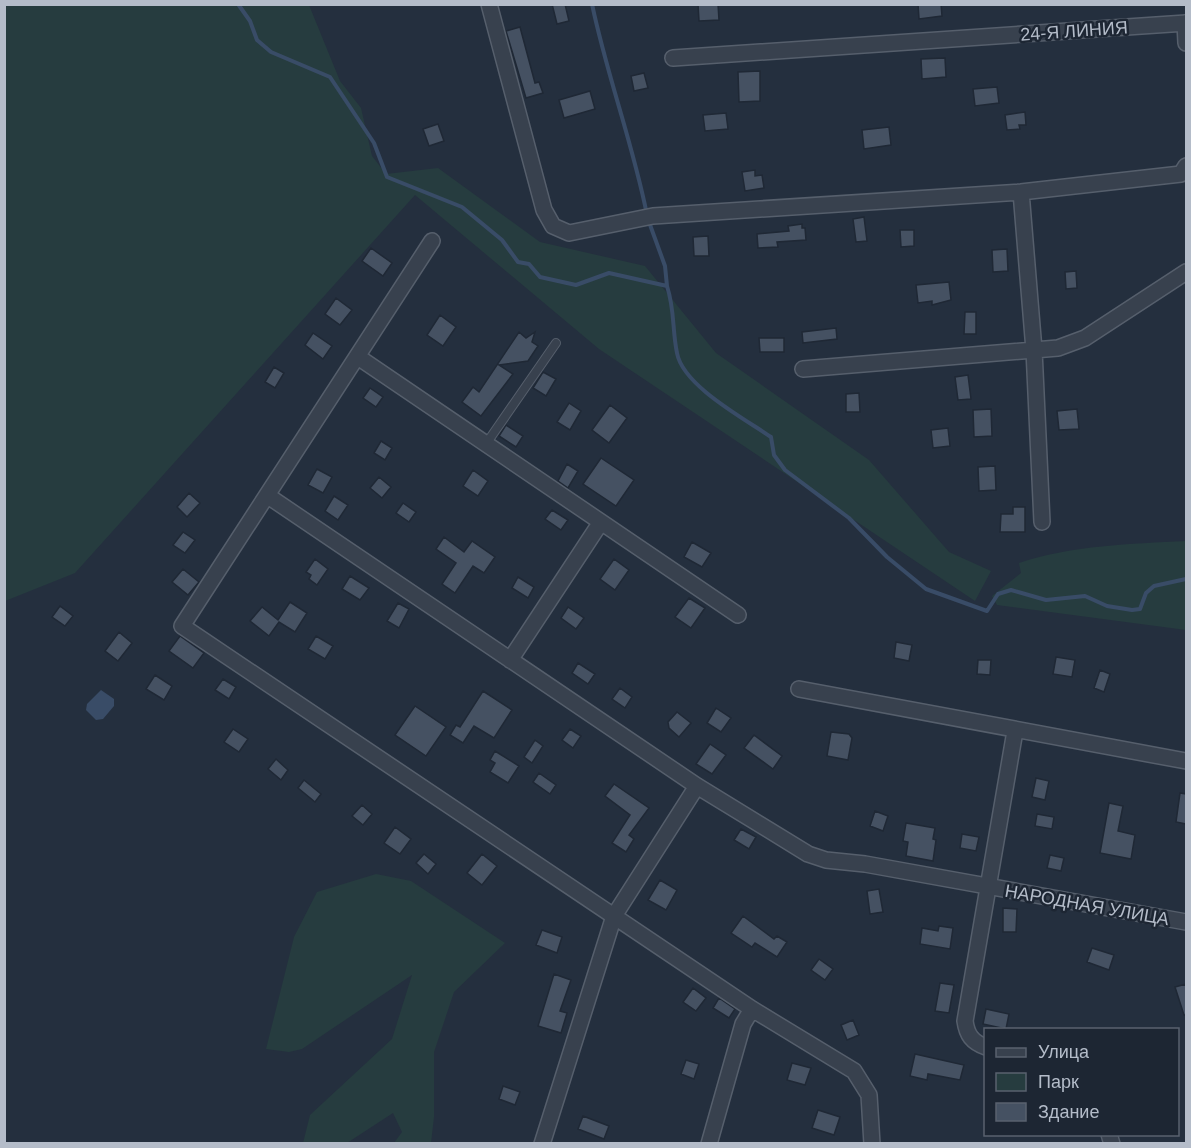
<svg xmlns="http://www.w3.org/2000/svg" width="1191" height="1148" font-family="Helvetica,sans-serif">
  <rect width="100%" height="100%" fill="#242f3e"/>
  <path fill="#263c3f" d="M5,4L309,5L340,81L361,108L372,156L386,174L438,168L540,242L645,266L716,353L869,460L949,552L991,571L975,601L599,349L415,195L75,573L5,601Z
    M1186,541V630L997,605L992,596L1021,573L1019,563C1073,545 1130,544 1186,541Z
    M376,874L411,881L505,943L454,992L434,1052V1117L431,1143H394L402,1132L393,1113L347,1143H303L310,1115L392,1039L412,975L302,1049L289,1052L266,1049L294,937L317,892Z"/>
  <path fill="#394c67" d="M101,690L114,699V706L103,719L96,720L86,710L87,704Z"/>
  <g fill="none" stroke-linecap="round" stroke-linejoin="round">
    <path stroke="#394c67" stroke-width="4" d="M238,4L250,21L257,40L271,52L330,77L374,143L387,177L462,207L502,240L518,262L529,264L540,277L576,285L609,273L667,286C675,311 672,329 677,353C683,386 745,419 771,437L774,455L785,470L849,518L887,557L926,589L987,611L998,594L1011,590L1046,600L1085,596L1107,606L1132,610L1140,609L1146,593L1154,586L1186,579
      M592,4C607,76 633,144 647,215
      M649,222L665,266L667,286"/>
  </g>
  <path fill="#455162" stroke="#1f2835" stroke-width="1.5" d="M552,4H565L569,21L557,24Z
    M698,4H718L719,20L699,21Z
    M918,4H941L942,16L919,19Z
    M520,27L535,83L539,82L543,93L526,98L506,31Z
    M945,58L946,77L922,79L921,59Z
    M760,71V101L739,102L738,72Z
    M644,73L648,88L634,91L631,76Z
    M997,87L999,103L975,106L973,89Z
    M590,91L595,109L564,118L559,100Z
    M1025,112L1026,125H1019L1020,129L1007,130L1005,115Z
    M726,113L728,129L705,131L703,115Z
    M438,124L444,141L429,146L423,129Z
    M889,127L891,145L864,149L862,130Z
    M755,170V176L762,175L764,188L745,191L742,172Z
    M864,217L867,241L856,242L853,219Z
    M802,224V228H805L806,240L777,242L778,247L758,248L757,234L789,231L788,226Z
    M900,230H914V246L901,247Z
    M708,236L709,256H694L693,237Z
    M371,248L392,263L383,276L362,261Z
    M1007,249L1008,271L993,272L992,250Z
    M1076,271L1077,288L1066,289L1065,272Z
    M949,282L951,300L932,305V301L918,303L916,285Z
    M336,298L352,310L340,325L325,314Z
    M965,312H976V334H964Z
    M440,315L456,327L443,346L427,335Z
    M836,328L837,339L803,343L802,332Z
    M519,332L526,338L535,332L532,342L538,346L528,361L499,365L513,374L481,416L462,402L473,387L479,392Z
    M313,333L332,346L323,359L305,345Z
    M759,338H784V352H760Z
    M274,367L284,373L275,388L265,382Z
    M543,372L556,379L546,396L533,388Z
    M968,375L971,399L958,400L955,377Z
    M370,388L383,397L376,407L363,398Z
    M859,393L860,412H846V394Z
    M569,403L581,411L570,430L557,422Z
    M610,405L627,418L609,443L592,430Z
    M991,409L992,436L974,437L973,410Z
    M1077,409L1079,429L1059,430L1057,411Z
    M506,425L523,436L516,447L499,436Z
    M948,428L950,446L933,448L931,430Z
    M381,441L392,448L385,460L374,453Z
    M601,458L634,480L616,506L583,484Z
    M567,464L578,471L568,488L558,481Z
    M995,466L996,490L979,491L978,467Z
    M317,469L332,477L323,493L308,485Z
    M473,470L488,481L478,496L463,486Z
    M379,477L391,487L382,498L370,488Z
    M189,493L200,503L187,517L177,507Z
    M334,496L348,505L338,520L325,511Z
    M403,503L416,512L409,522L396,513Z
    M1013,507H1025V532H1000L1001,514H1013Z
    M552,510L568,520L561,530L545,519Z
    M183,532L195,540L185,553L173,545Z
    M444,537L464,552L472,541L495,557L484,573L473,566L455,593L442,584L456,563L436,549Z
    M692,542L711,553L702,567L684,557Z
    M315,559L328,569L317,585L309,579L311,575L306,572Z
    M614,559L629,570L615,590L600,579Z
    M183,569L199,582L188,595L172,582Z
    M350,576L369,588L360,600L342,589Z
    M518,577L534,587L528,598L512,588Z
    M689,598L705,608L691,628L675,617Z
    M290,602L307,613L295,632L279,622L269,636L250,621L262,607L278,620Z
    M398,603L409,609L399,628L387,621Z
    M60,606L73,616L65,626L52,617Z
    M568,607L584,618L576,629L561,618Z
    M119,632L132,643L118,661L105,651Z
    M180,636L204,653L193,668L169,651Z
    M316,636L333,646L325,659L308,649Z
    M896,642L912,645L909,661L894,658Z
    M1056,657L1075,660L1072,677L1053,674Z
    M978,660H991L990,675L977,674Z
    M578,663L595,674L588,684L572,673Z
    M1100,670L1110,674L1104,692L1094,688Z
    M155,675L172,686L164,700L146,689Z
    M223,679L236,687L229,699L215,690Z
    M620,688L632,697L625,708L612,699Z
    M483,691L512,710L494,738L474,726L463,743L450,735L456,725L460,727Z
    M415,706L446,727L426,756L395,735Z
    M716,708L731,718L721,732L707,723Z
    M677,712L691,723L679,737L669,728L668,722Z
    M233,729L248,739L239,752L224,742Z
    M570,729L581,736L573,748L562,740Z
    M831,732L849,734L852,738L848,760L827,756Z
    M754,735L782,756L773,769L744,748Z
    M535,740L543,746L532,763L524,757Z
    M710,744L726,755L712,774L696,764Z
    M495,751L519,766L508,783L490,772L495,763L490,760Z
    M276,759L288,770L281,780L268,769Z
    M539,773L556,785L550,794L533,782Z
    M1036,778L1049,781L1045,800L1032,797Z
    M304,780L321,794L315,802L298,788Z
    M614,784L649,808L629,835L634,839L626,852L612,843L630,815L605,796Z
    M1180,793L1186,794V824L1176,822Z
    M1109,803L1123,806L1118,831L1135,835L1131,859L1100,853Z
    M362,805L372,814L363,825L352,816Z
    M875,811L888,816L883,831L870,826Z
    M1037,814L1054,817L1052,829L1035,826Z
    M906,823L935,828L933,839L936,840L933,861L906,856L908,842L903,841Z
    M395,827L411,839L400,854L384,843Z
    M741,829L756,837L749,849L734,840Z
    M962,834L979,837L976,851L960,848Z
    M424,854L436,864L428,874L416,863Z
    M482,854L497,866L482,885L467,873Z
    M1050,855L1064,858L1061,871L1047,868Z
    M660,880L677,890L666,910L648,900Z
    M879,889L883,912L870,914L867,891Z
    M1003,908L1017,909L1016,932H1003Z
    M743,916L774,939L777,936L787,942L777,957L755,943L752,947L731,933Z
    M939,926L953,928L950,949L920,944L922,928L938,931Z
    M542,930L562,937L557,953L536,945Z
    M1092,948L1114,955L1109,970L1087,962Z
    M819,959L833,969L825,980L811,970Z
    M554,974L571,980L560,1011L567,1013L561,1033L538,1026Z
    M940,983L954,985L949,1013L935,1011Z
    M1186,984V1015H1184L1175,987Z
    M693,988L706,998L696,1011L683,1002Z
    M719,998L735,1009L729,1018L713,1008Z
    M986,1009L1009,1014L1006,1029L983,1024Z
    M853,1020L859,1035L847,1040L841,1025Z
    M915,1054L964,1065L960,1080L928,1074L927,1080L910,1076Z
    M686,1060L699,1064L694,1079L681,1074Z
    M792,1063L811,1068L805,1085L787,1080Z
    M503,1086L520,1092L515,1105L499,1099Z
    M818,1110L840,1117L834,1135L812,1128Z
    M583,1116L609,1126L604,1139L578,1129Z"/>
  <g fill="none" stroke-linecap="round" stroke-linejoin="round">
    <defs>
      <path id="service" d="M486,444L556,343"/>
      <path id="minor" d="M489,4L544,210L553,226L569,233L653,216L1021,192L1181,174L1186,166
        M1185,23L1186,43
        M673,58L1186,23
        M1021,192L1034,350L1042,522
        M432,241L182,626L752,1009L854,1071L869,1095L872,1144
        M358,357L738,615
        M803,369L1058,348L1085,338L1186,272
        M268,496L697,786L808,854L826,860L865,864L1186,922
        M510,660L601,522
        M799,689L1186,761
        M986,1047C972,1042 967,1035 965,1021L1015,731
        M1109,1134L1112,1144
        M542,1144L614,916L697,786
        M709,1144L743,1024L752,1009"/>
    </defs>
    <use href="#service" stroke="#565f6c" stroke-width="10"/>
    <use href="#minor" stroke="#565f6c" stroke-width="18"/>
    <use href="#service" stroke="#38414e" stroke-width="8"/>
    <use href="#minor" stroke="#38414e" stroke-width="15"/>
  </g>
  <g text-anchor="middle" stroke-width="5" stroke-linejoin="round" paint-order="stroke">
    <g font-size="18" fill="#b4bcc9" stroke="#1d2633">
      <text transform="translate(1074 31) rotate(-4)" y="6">24-Я ЛИНИЯ</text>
      <text transform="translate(1087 905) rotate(10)" y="6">НАРОДНАЯ УЛИЦА</text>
    </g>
  </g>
  <rect width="1191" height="1148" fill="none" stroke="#b4bcc9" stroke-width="12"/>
  <rect x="984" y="1028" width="195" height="108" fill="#1d2633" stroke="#59626f" stroke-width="1.5"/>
  <rect x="996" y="1048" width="30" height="9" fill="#38414e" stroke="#59626f" stroke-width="1.5"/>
  <text x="1038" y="1058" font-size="18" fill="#b4bcc9">Улица</text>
  <rect x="996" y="1073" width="30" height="18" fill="#263c3f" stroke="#59626f" stroke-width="1.5"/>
  <text x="1038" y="1088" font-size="18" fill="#b4bcc9">Парк</text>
  <rect x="996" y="1103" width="30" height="18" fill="#455162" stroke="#59626f" stroke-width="1.5"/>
  <text x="1038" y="1118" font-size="18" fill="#b4bcc9">Здание</text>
</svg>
